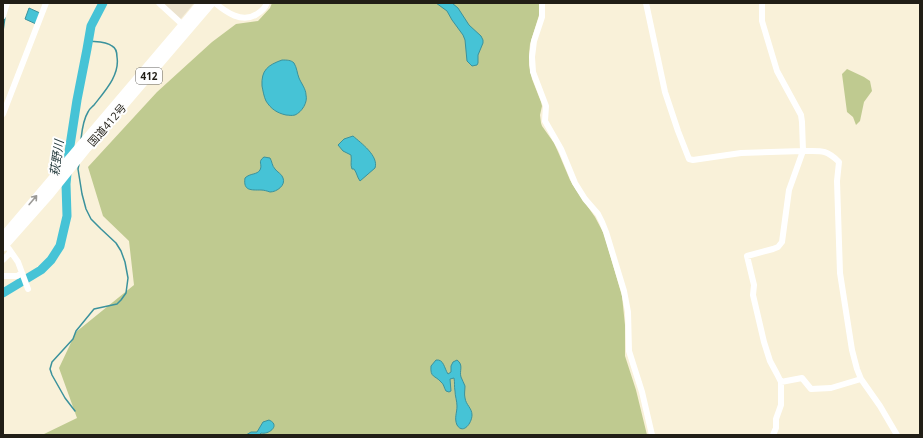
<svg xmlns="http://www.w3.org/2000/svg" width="923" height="438" font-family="'Open Sans','Noto Sans JP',sans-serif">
  <rect width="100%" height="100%" fill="#f9f1d9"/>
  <path fill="#ebe2cd" d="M160,3H194L179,21Z"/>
  <path fill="#bfca90" d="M272,3H539L540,12L530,44L529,55V65L532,79L541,102L542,106L540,115L541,123L542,126L554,143L559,154L570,180L576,190L595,217L604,234L622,296L625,325V356L636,390L647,435H42L77,418L59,368L76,332L134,285L129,241L103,216L88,167L157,92L212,42L236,24L258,21L270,8Z
    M847,69L864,77L870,81L872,91L864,102L860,121L856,125L853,117L847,112L842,74Z"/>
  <path fill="#46c3d6" stroke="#3b929c" d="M436,3H452L458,8L469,25L481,36L483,40V43L478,55V63L477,65L472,66L467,61L465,40L463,35L452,20L447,11Z
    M29,8L40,13L36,24L25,19Z
    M282,60C287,60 291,60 294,63C297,68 297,73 299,78C301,83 306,89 306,95C308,102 302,112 295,115C291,116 289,115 286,115C277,113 271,109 266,101C264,97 263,91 262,86C261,70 268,65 282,60Z
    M353,136C361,143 379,156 375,168L360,181C357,177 357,173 354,169H352C350,164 352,161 351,155L343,151L338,145L344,139Z
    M264,157L270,158C272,161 272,166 275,169C277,172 282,174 283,178C286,185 277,192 270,192C267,191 264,190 261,190C251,190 243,191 245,178C250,173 257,175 260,170C263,164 257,162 264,157Z
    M436,360C444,359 444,368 448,374L451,372V366L453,362L457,360C464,365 459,371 461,377C462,380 464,383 465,386C465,390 464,394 465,398C466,405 472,408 472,415C472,423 463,435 457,425C454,418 457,413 457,406C457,401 455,396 455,391C454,386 455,383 454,378L450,379L451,391L449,392L446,391C444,388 444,384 441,382C435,375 430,378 431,366Z
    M269,420C281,425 269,435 261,433L259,435H246L251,432H257L263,422Z"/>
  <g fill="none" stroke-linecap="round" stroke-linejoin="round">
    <path stroke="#3b929c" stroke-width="1.5" d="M3,31L5,17
      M81,139C82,130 83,120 88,112C89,109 92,107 94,105C105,91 120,75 117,57C117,53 116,48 112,46C106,41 95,42 88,41
      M75,411L65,398L52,375L50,369L52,362L73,339L76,331L94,309L117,304L121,300L126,293L128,278L125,262L121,251L116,243L101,229L91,219L86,209L82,194L78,169L79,164"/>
    <path stroke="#46c3d6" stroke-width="9" d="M3,293L41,270L51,260L60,246L67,216L66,184L69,152L77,100L87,49L91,26L103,3"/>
    <path stroke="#fff" stroke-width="6" d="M159,3L183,25
      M215,3C226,12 242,24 257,14C262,11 265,8 267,3
      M542,3V17L534,41L532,57L533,72L546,106L545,121L561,149L575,183L585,199L598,214L602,222L606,232L624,291L628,312L629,351L642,392L652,435
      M646,3L665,92L678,131L689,159L693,160L741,153L803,151
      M762,3V21L777,71L801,115L802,122L803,151L789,190L782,242L778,247L773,249L747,256L754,285L753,295L764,342L770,361L777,374L781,382V405L776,419V428L773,435
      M3,16L7,3
      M3,114L46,3
      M803,151C821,151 826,149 839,162L837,181L840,273L852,350L857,369L861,379L880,406L897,435
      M9,249L18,262L28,289
      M3,260L11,252
      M3,276H17L22,273
      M781,382L802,378L811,389L831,388L861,379"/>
    <path stroke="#fff" stroke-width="9" d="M3,237L178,31L201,3
      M3,247L50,194L87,148L211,3"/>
  </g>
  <defs><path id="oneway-shaft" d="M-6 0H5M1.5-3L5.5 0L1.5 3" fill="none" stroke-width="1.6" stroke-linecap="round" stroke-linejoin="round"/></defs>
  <use stroke="#9b9a96" href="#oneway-shaft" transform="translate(33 200) rotate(-50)"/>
  <g text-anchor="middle" stroke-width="4" stroke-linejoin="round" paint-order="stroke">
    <rect fill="#fefefe" stroke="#63615c" stroke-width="1" x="136" y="68" width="26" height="16" rx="3"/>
    <g font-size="10" font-weight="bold" fill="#211e16">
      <text x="149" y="80">412</text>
    </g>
    <g font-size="11" fill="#211e16" stroke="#fefefe">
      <text transform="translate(107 125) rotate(-49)" y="4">国道412号</text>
    </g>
    <g font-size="12" font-style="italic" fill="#1f3538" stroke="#fefefe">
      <text transform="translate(57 158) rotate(-82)" y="4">萩野川</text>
    </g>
  </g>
  <rect width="923" height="438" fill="none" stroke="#211e16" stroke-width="8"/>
</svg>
